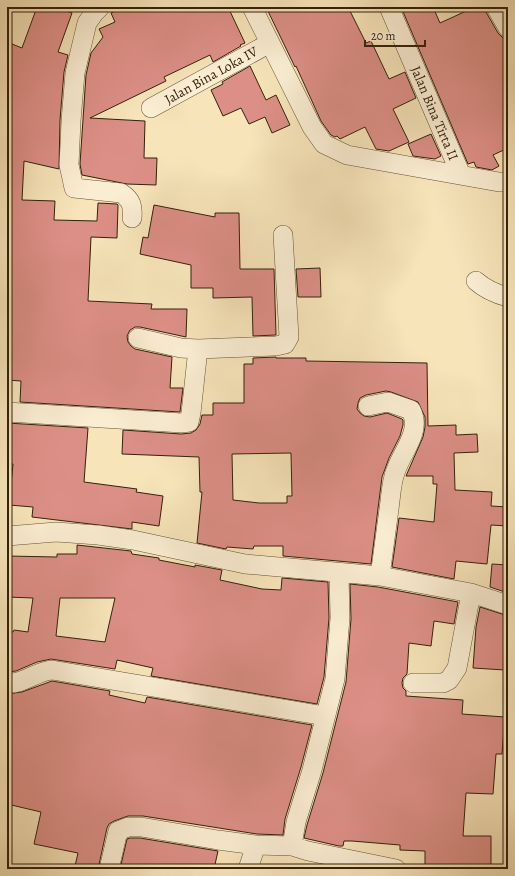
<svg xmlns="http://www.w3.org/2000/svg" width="515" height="876" font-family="Alegreya,serif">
  <rect width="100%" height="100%" fill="#f7e4b9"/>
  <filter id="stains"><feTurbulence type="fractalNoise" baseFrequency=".005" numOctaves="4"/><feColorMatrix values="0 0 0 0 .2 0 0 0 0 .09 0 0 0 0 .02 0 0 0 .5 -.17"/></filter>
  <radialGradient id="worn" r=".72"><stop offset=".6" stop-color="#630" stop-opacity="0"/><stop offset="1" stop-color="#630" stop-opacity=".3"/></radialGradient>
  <path fill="#dc8f86" stroke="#33210b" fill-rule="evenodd" d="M37,7H68L67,11L72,13L58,52L68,55L64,72L60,120L59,169L24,161L22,200L55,201L54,220L97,221L98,203L117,204L118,205L117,238L91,237L88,301L152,304L151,309H187L186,337L140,327H135L130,330L127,336L128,342L131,346L135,349L172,357L170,388H183L180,412L20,402L21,381L7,380V42L22,48Z
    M123,7H228L245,43L240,45L241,46L213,62L210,55L164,77L166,81L90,118L145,121L144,158H157L156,185L127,184L82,175L80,164L86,75L91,53L103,37L99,29L115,22L111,13Z
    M266,7H348L366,43L371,41L389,79L405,72L416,98L393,109L409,142L389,151L376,149L365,127L340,139L337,136L335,137L331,135L321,121L296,66L295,67Z
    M401,7H433L440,23L475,7H485L486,12L498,33L503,38L508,39V148L493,155L499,166L492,170L476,167L474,162L468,164Z
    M250,66L266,100L276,95L290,125L272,133L265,117L249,124L241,108L223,116L211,90L223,84L222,82Z
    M431,134L441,156L435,159L413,156L408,144Z
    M154,205L215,217V213H239L240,269H274L276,335L253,336L252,297L213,298V288H191V265L140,254L143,237L148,238Z
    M320,268L321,297H298L296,269Z
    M276,357V358H306V361L427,363L428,426L456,425V435L477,434L478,452L454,453L455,490L492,492L491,506L508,507V526L491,525L487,564L456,561L454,579L392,567L399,518L434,522L437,484H433V476H406L423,437L425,427V417L418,402L391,392L386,391L366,395L360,398L358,403L357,409L360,413L364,416L370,417L387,413L402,419L403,420V425L400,436L389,458L382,477L371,564L283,556V546H254L253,549L227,547L226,549L197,543L202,492H200L199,457L122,454L123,430L181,434L191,433L196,430L200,424L202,415H213V403H244V364H253V358ZM291,453L292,496H287V503H259L233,500L232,454Z
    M7,423L88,428L84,482L137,489L136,492L163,496L159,526L132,522V529L32,517L33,507L9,505L13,464H7Z
    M77,545L131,551L132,554L159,558V560L195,567V565L222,570L220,580L262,589L281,590L282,578L328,582L329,618L324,677L317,704L151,676L153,668L117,660L115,669L51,659L37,662L16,671L7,672V631L13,632L14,630L28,632L33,598L7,597V556L57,557V554H77ZM60,598H115L105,642L56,636Z
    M492,564L508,565V593L490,587Z
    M350,584L378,587L458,602L454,624L434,621L431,646L409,643L407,674L403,678L402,683L403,688L406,691V696L463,700L462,714L505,717L502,754H496L493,794L466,793L463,836H491V866L425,868V851L400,850V845L352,841H344L343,846H339L304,838L307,825L323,773L346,682L351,619Z
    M480,607L508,616L505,651L507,652L505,670L473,668L476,627Z
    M52,681L110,691L109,695L145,703L147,697L312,725L301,767L285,819L283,835L257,834L143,816H128L114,821L109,824L107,828L98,869H87L75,866L78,853L34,844L41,812L7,804V694L22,692Z
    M130,838H140L218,851L214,869H120L127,839Z"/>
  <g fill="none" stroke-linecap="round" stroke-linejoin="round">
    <defs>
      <path id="minor" d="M100,7L94,13L87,23L75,73L71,121L69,165L74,188L121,193C132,200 133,207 132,218
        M252,7L312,127L324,144L347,155L499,182H508
        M389,7L461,175
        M496,7L508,28
        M151,108L270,43
        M476,281C485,289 496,294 508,297
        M198,349L276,346L285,344L289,337L283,235
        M368,406L388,402L411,410C422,431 403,450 396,470C391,482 391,496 389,509C386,531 383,554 380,576
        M7,412L182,423L189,422L191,413L198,349L181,348L138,338
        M7,536L56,532L98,535L133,540L245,564L380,576L471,593L508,605
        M7,683C23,685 36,671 52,670L325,716
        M413,683H443L449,680L457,668L471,593
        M292,846L296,822L312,770L335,679L340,618L339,573
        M109,869L118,831L128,827H141L218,840L256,845L292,846L308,851L396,869
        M248,869L256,845"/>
    </defs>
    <use href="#minor" stroke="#645236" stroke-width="20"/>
    <use href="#minor" stroke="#faedd2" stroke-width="19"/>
  </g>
  <g text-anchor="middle" stroke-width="3" stroke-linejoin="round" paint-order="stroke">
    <g font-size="14" fill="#33210b" stroke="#faedd2">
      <text transform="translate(211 75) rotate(-29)" y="5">Jalan Bina Loka IV</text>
      <text transform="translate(435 113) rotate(67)" y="5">Jalan Bina Tirta II</text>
    </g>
  </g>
  <rect width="515" height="876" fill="none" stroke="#f7e4b9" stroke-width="24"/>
  <rect x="8" y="8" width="499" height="860" fill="none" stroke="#33210b" stroke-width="2"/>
  <rect x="12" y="12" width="491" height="852" fill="none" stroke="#33210b"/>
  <path d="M365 40v6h60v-6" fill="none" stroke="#33210b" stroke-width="2"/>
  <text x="371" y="40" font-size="12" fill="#33210b" stroke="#faedd2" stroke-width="3" paint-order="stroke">20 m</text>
  <rect width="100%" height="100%" filter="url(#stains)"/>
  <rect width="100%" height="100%" fill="url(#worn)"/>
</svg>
